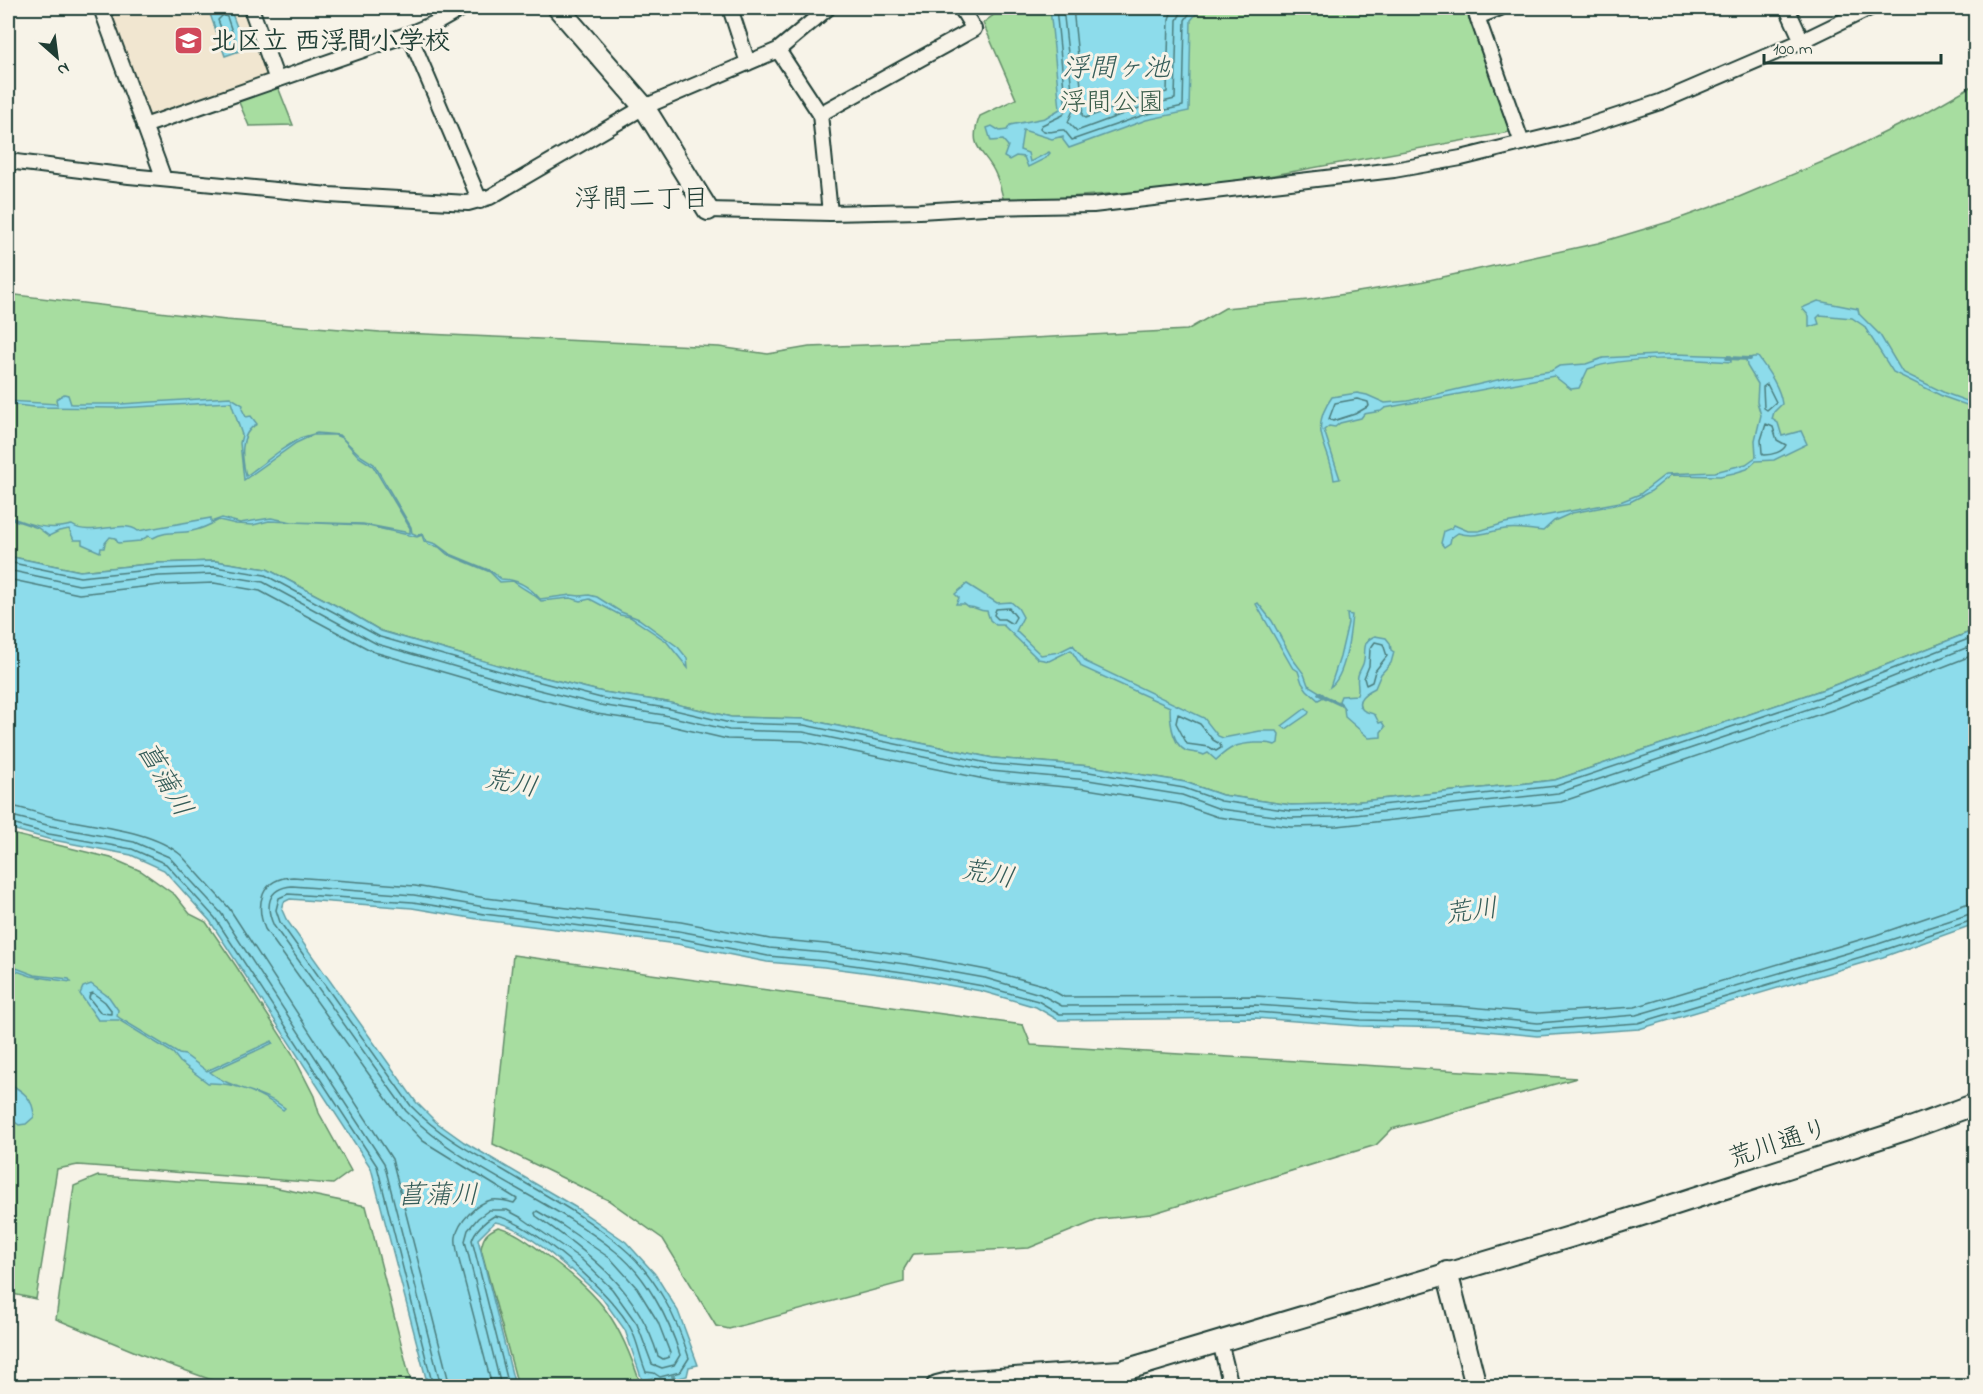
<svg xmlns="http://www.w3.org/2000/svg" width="1983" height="1394" font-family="'Indie Flower','Klee One',sans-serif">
  <rect width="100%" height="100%" fill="#f7f3e8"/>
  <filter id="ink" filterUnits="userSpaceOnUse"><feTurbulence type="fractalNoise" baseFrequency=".0167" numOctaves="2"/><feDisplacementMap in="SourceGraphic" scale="12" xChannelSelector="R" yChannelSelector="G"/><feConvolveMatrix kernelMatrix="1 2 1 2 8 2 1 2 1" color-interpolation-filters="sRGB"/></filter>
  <g filter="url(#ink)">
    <path fill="#f1e6d0" d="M108,8H246L269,72L266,78L152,119L148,117Z"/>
    <path fill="#a7dda0" stroke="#638d6a" stroke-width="1.5" d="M1003,8H1466L1510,132L1213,186L1004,202C1002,194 1000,184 996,175C986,150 966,150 980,116L1016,99L983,23Z
      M1975,84V630L1827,688L1555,780L1334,804L1291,805L1222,795L1185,782L1090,766L993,758L804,719L731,717L667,702L603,692L518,671L381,631L352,614L267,569L215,561L159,563L80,571L8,556V294L226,320L380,332L719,347L768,354L809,347L976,341L1187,330L1225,308L1308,300L1420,282L1598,243L1675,220L1739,197L1839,155L1930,110Z
      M278,87L293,125L249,126L238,100Z
      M8,833L111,858L141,871L175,895L190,914L206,922L236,966L292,1053L314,1096L319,1113L351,1171L333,1184L78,1165L57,1169L36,1299L8,1293Z
      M513,955L1023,1025L1031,1045L1577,1078L1392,1129L1376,1145L1151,1214L1100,1219L1029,1248L913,1254L904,1269V1282L729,1329L716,1326L663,1239L608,1200L493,1144Z
      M98,1176L273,1187L366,1206L412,1386H228L143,1355L56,1319L74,1186Z
      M498,1227C516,1231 531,1244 546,1255C601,1295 620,1320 641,1386H518L481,1249C483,1236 487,1232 498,1227Z"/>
    <path fill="#8ddceb" stroke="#619ca2" stroke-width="1.5" d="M227,8H230L245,49L225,56L210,14Z
      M1050,8H1199L1198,12L1191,20L1189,111L1146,120L1069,148L1063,140V136L1052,139L1023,130L1020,150L1028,153L1030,162L1049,152L1050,153L1046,158L1028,167L1024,157L1016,156L1009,160L1004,157L1008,146L1003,140L991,141L987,128L992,126L1000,131L1007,130L1010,125L1045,118L1060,109Z
      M1818,301L1858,309L1859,314L1880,335L1902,372L1945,393L1975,404V408L1944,397L1893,372L1864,326L1852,318L1820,315L1817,318L1819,324L1809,327V316L1802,308Z
      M1675,354L1731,356V362C1689,359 1627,355 1588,369L1579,388L1571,389L1554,376L1385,408L1381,411L1364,414L1361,418L1340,423L1335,427L1329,426L1324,430L1340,479L1334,480C1330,445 1307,432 1332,397L1357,393L1367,395L1385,403L1408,401L1510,377L1551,371L1559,366L1586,364L1603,358Z
      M1753,357H1758C1768,371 1780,387 1782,404L1774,412L1772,419L1778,423L1782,436L1801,431L1807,444L1774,460L1756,461L1747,469L1734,473L1720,476L1671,475L1651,491L1630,502L1572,513L1554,521L1543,531C1530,530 1518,527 1505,529C1487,532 1476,538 1458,533L1451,538L1450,543L1444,547L1441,543L1444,531L1452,528L1454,525L1468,531H1479L1505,523L1620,502L1640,494L1666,474L1715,472L1746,464L1756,457L1755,440L1761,415L1757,402L1758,384L1747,366L1746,359Z
      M64,394L68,395L71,404H121L230,397L243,405L242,409L246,417L251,416L257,424C238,434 242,459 246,476L281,450L300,438L317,433L339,435L361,456L374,464L411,527L412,533L417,535L423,534L426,541L436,544L450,554L491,571L501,579C516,579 530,587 540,599L571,595L580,596L589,595L597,597L621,612L639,619L678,647L687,658L688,668L666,641L630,617L620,615L590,599L581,601L570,598L541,601C532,592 522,589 513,581L500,582L490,572L447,554L439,547L430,545L424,541L422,535L417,537L364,525L269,521L253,525L236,524L219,520C210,525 202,529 192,531C179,534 166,530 153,538L148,536L140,541L118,543L115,538L110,537L105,543L104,548H101L100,552L82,544V540H74L69,529L59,531L49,536L38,528L8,518V516C29,525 49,531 72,525C90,538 123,518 138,531L211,518V522L222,518L240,523L271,518L292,522L363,524L410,533V528L373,466L359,457L342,438L335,435H313L296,443L244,480L240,443L242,435L231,402L117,408L34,407L8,404V401L57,404L56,399Z
      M8,556L80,571L159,563L215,561L267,569L352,614L381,631L518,671L603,692L667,702L731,717L804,719L993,758L1090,766L1185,782L1222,795L1291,805L1334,804L1555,780L1827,688L1975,630V924L1883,957L1639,1029L1537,1036L1455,1028L1360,1026L1255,1018L1058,1020L1036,1007L981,991L909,978L824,967L767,962L677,944L483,920L412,908L290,899L284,902L282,910L286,919L416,1102L436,1122L464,1142L575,1207L626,1242L655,1274L678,1311L698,1365L689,1367L687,1376L657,1384L652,1378L642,1380L625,1330L602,1298L571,1269L570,1270C552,1254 518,1225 495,1222L478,1239L515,1386H428L371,1168L210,921L164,870L131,855L48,839L8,828Z
      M967,584L997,603L1011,602L1018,608L1023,617L1016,631L1041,655L1059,652L1073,645L1086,662L1204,718L1218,736L1223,738L1260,731H1277L1279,734L1278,743L1275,745C1269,742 1263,743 1255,743C1236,744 1230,747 1216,760L1208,753L1204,755C1198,752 1192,753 1186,751C1172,744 1170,720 1170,707L1082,667L1071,650L1049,661L1038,659L1003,625H996L990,620L987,611C979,612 976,606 968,607L964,604H956L959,598L955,594Z
      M1258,603L1272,621L1292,658L1304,674L1308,685L1323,694L1322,698L1318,700L1307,690L1302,683L1298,671L1292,667L1256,604Z
      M1347,614L1352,615C1350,634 1346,676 1330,687L1340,657L1348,623Z
      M1375,636L1386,638L1390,643L1391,650L1394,652L1391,663L1381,674L1375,688C1367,692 1353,700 1363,710C1366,713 1371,712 1375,715L1379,723L1382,722L1385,727L1381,732V737L1369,738L1345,717L1344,708L1339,701L1341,696L1357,695C1360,688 1356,683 1358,676C1358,673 1362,667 1363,664C1367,652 1360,642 1375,636Z
      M1306,708L1309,712L1308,714L1286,729L1282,726Z
      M8,965L35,975L69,979L71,982L31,976L8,968Z
      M91,984L109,997L118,1010L117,1016L121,1019L179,1054L185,1055L207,1071L272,1041L273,1043L210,1072C232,1090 262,1090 285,1108L283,1110C262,1094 234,1082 208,1083L180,1062L173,1053L119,1020H98L80,994L83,987Z
      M8,1083C23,1091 34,1099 34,1117L26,1124L19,1125L8,1117Z"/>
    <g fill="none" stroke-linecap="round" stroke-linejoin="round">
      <path stroke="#4b7d7d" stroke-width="1.5" d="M1056,8L1066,109L1063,115L1042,125L1040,128C1047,136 1056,129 1064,130L1072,140L1144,115L1183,106L1185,20L1193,8
        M1063,8L1074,108L1068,122L1077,131L1142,107L1175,99L1177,20L1184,8
        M1073,8L1083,106L1082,115L1085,118L1140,99L1167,92L1169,19L1173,8
        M223,15L227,17L236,43L235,46L231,47L228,46L218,20Z
        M1767,384L1776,402L1767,410L1764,408L1763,387Z
        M1357,399L1368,402L1369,406L1355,414L1333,421L1329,419L1335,403Z
        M1766,424L1773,427L1777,440L1786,445C1783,452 1772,455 1764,455L1762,453L1761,440Z
        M8,562L80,577L159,569L215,567L265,575L380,637L517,676L601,698L666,708L730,723L804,725L992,764L1089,772L1184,788L1221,801L1291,811L1335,810L1556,786L1829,694L1976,636
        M8,570L79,585L159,576L214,574L263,582L377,644L515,684L600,705L664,715L729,730L803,732L991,771L1088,780L1182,795L1220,809L1291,818L1336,817L1558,793L1832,701L1976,644
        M8,579L79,594L160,585L214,583L260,591L374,652L512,692L597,714L662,724L727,739L802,741L989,780L1087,789L1180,804L1218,817L1291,827L1337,826L1561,802L1835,709L1976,654
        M1009,608L1016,617L1012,624L1004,619H998L994,615L996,609Z
        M1375,642L1383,644L1387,656L1375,671L1372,682L1366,685L1364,678L1369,666L1370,649Z
        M1178,714L1200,724L1213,740L1220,744L1221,748L1216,751L1209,747L1187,744L1176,723Z
        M8,806C23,807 38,814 53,817C90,826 151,829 181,855L229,908L392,1159L450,1386
        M8,815L51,826L134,842L169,857L221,913L384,1163L441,1386
        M8,823L49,834L132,849L166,864L215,918L377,1166L433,1386
        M90,994L93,993L105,1002L111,1010V1014L101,1013L89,998Z
        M537,1211L563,1226L611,1259L637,1288L658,1322L670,1353L669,1357L663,1359L658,1356C637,1287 592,1256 536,1216L535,1213Z
        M492,1386L458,1256C457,1250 455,1243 456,1237C458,1222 477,1203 491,1200C498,1199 507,1201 514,1203L517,1199L423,1141L398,1115L265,929C255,904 261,878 293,877L415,886L486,898L681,922L770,939L826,944L913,956L987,970L1043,985L1064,997L1256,996L1361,1003L1457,1006L1538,1013L1635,1007L1876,935L1966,904L1976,903
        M501,1386L465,1241L468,1230L478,1218L489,1210H507L522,1218L581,1259L612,1289L637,1324L652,1364L662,1368L674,1365L680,1355C669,1319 646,1275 615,1251C550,1198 464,1171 406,1111L274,926C265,907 267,888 292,886L414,895L485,907L679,931L769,948L825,953L912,965L985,978L1040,994L1062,1006L1255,1005L1361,1012L1456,1015L1538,1023L1636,1015L1878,944L1976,912
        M509,1386L472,1240C475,1230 485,1221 494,1216C530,1219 615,1296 631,1329C638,1342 640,1358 646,1372L654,1373L660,1377L680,1372L689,1358C677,1318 655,1274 621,1246C587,1217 540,1192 501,1169C467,1150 438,1134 411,1106L280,922L276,910L279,898L288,894L413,902L484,914L678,938L768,956L824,961L910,973L983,986L1038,1001L1060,1014L1255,1012L1361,1020L1456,1022L1537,1030L1638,1023L1881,951L1976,919"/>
      <path stroke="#619ca2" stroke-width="4" d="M1727,358L1750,359
        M1319,694L1340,704
        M673,1376L677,1386"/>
      <defs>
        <path id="street" d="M101,8L164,179
          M251,8L277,80
          M730,8L748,63
          M1474,8L1522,143
          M1787,8L1802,41
          M1477,17L1500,8
          M409,34L480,201
          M778,50L820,114L830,213
          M820,114L974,29L961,8
          M144,126L409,34L440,21L463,8
          M8,161L129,176L329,195L468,203L490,197L644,107L778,50L828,8
          M708,210L830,213L920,211L985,207L1093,205L1394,170L1461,158L1575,130L1660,102L1802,41L1870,8
          M1220,1342L1231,1386
          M1076,1386L1102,1381L1112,1376"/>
        <path id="secondary" d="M558,8L644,107L708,210
          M1447,1272L1476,1386
          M937,1386L953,1382L1121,1371L1620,1222L1908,1129L1976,1104"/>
      </defs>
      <use href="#street" stroke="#1f3d34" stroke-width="18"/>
      <use href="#secondary" stroke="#1f3d34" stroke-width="24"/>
      <use href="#street" stroke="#f7f3e8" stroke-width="14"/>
      <use href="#secondary" stroke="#f7f3e8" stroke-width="20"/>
    </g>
  </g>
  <defs>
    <symbol id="school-square" viewBox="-11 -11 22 22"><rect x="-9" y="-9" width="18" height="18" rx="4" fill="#d1495b" stroke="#f7f3e8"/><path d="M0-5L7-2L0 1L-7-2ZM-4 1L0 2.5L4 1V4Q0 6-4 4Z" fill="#fff"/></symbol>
  </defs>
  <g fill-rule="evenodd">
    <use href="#school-square" x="172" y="24" width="33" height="33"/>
  </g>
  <g text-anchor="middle" stroke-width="6" stroke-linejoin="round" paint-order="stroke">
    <g font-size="26" font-weight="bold" fill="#1f3d34" stroke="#f7f3e8" text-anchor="start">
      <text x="210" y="49">北区立 西浮間小学校</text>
    </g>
    <g font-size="26" fill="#3a5d4a" stroke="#f7f3e8">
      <text x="1112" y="110">浮間公園</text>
    </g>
    <g font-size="26" fill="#1f3d34" stroke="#f7f3e8">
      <text transform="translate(1778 1142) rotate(-18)" y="9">荒川通り</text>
    </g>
    <g font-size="27" font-style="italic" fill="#355d59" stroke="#f7f3e8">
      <text x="1116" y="76">浮間ヶ池</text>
      <text transform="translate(166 779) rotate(60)" y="9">菖蒲川</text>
      <text transform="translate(511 782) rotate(11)" y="9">荒川</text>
      <text transform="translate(988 873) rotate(11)" y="9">荒川</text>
      <text transform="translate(1471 910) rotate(-7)" y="9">荒川</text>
      <text x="438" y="1203">菖蒲川</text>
    </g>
    <g font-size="27" fill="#1f3d34" stroke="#f7f3e8">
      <text x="642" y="207">浮間二丁目</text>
    </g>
  </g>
  <rect width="1983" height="1394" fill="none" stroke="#f7f3e8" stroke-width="30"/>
  <rect x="15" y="15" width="1953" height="1364" fill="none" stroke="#1f3d34" stroke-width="2" filter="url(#ink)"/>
  <g transform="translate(57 57) rotate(152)" stroke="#f7f3e8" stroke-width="4.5" paint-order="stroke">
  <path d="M0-4.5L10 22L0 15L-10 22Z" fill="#1f3d34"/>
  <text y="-9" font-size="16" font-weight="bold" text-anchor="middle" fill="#1f3d34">N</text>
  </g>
  <path d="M1764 54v9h177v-9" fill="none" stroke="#1f3d34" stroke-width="3"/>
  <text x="1773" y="54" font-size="18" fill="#1f3d34" stroke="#f7f3e8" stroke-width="4.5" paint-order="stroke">100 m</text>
</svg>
